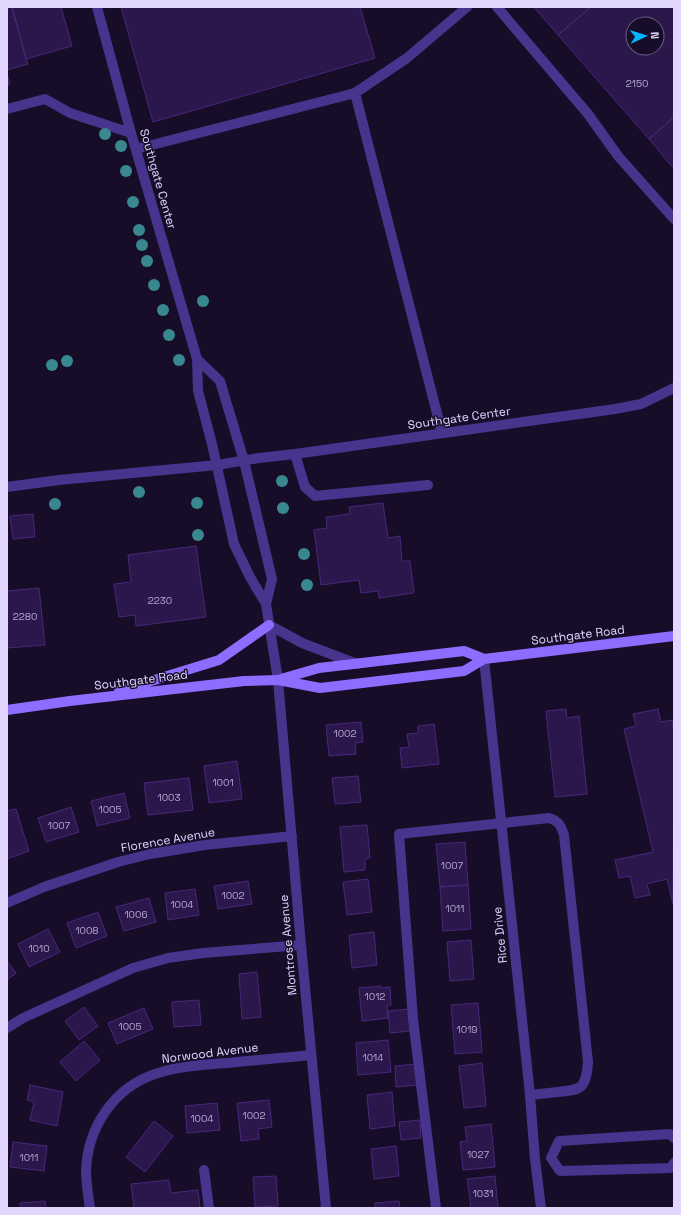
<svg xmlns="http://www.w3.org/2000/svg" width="681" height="1215" font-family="'Space Grotesk',sans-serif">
  <rect width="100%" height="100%" fill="#170d29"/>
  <path fill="#2c174c" stroke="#48277b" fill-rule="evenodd" d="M7,7H12L26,59L28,64L7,70Z
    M12,7H61L72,46L26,59Z
    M121,7H360L375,58L153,122Z
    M534,7H591L558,35Z
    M591,7H674V117L649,139L558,35ZM633,24H657V48H633Z
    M7,74L10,84L7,85Z
    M674,117V169L649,139Z
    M383,503L388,538L400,536L402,561H410L414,593L379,598L378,591L361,593L359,580L321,585L314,530L327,528L326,517L350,514L349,507Z
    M33,514L35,537L13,539L10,516Z
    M196,546L206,617L136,626L135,615L119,617L114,584L131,582L128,555Z
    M39,588L45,645L7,648V591Z
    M566,709L567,718L579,716L587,794L555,797L546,711Z
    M658,709L661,722L672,720L674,731L673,904L667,879L647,884L650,895L635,898L630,876L619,878L615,860L653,852L624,729L636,726L633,714Z
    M361,722L363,742L355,743L356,754L329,756L326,725Z
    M434,724L439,764L402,768L400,748L409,747L407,734L418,733V726Z
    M237,761L242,799L209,803L204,766Z
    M358,776L361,802L335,804L332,778Z
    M189,778L193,810L148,815L144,783Z
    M124,793L130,818L97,826L91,801Z
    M71,807L79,832L46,842L38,818Z
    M16,809L29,851L7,859V811Z
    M367,825L370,858L365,859V870L344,872L340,827Z
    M465,842L468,885L440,887L436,844Z
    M368,879L372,912L347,915L343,882Z
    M248,881L252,904L218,909L214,886Z
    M468,885L471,929L443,931L440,887Z
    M195,889L199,915L168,920L165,893Z
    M149,898L156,922L124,931L116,907Z
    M98,912L107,936L76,948L67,923Z
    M48,929L60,952L29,967L18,944Z
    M374,932L377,965L352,968L349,935Z
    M471,940L474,979L450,981L447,942Z
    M7,961L16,973L7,980Z
    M257,972L261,1017L242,1019L239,974Z
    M381,986V988L390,987L391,1005H387L388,1018L362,1021L359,988Z
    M199,1000L201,1025L174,1027L172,1002Z
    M478,1003L482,1052L455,1054L451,1005Z
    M84,1007L98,1026L79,1040L65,1021Z
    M144,1008L153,1029L117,1044L108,1023Z
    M409,1009L410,1031L390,1033L388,1011Z
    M388,1040L391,1072L358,1075L356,1043Z
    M84,1041L100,1060L76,1081L60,1062Z
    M482,1063L486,1106L464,1108L459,1066Z
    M416,1064L418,1085L396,1087L395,1066Z
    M30,1085L63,1092L57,1126L30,1120L34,1102L27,1100Z
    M392,1092L395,1126L370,1129L367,1095Z
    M269,1100L272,1127L258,1129L259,1139L241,1141L237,1103Z
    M217,1103L220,1130L187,1133L185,1106Z
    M420,1120L421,1138L401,1140L399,1122Z
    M154,1121L173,1136L145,1172L126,1157Z
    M491,1124L495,1167L463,1170L460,1142L467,1141L465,1127Z
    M13,1142L47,1146L44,1171L10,1167Z
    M396,1146L399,1176L374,1179L371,1149Z
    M276,1176L278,1206L255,1207L253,1177Z
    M495,1176L498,1208H466L471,1207L467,1179Z
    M169,1180L171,1193L198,1190L200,1208H134L131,1184Z
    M45,1201L46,1208H21L20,1203Z
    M399,1201L400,1208H375V1203Z"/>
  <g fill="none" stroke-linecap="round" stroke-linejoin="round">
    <path stroke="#48338d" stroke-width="10" d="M97,7L131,133L197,359L198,391L212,444L234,544L250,577L266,604L278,680
      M497,7L588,114L618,156L674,219
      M355,93L442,433
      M7,109L45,99L70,113L131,133
      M136,149L355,93L407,58L467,7
      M197,359L220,381L244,461L272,579L266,604
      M295,454L305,487L315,496L428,485
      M7,487L59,480L217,465L259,458L295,454L615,409L641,404L674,388
      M269,625L302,643L357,664
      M7,1028L23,1018L133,968L168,958L203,953L301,945
      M551,1158L559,1141L670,1134L674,1138
      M551,1158L560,1171L670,1168L674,1163
      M204,1170L209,1208
      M436,1208L413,1019L399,834L549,818C559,821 561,826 564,835L588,1062C586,1088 582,1090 558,1092C548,1093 539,1094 530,1095"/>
    <path stroke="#48338d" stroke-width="10" d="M484,659L530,1095L535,1159L541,1208
      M278,680L301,945L326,1208
      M7,903L44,887L118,862L150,854L205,845L292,836
      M90,1208C88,1197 87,1186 86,1175C86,1129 113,1087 158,1073C180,1066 204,1065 227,1063C255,1060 283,1058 311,1055"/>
    <path stroke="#8d6dff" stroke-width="10" d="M281,679L319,668L464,651L484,659
      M119,691L219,660L269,625
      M7,710L70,701L244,681L278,680L320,688L464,671L484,659L674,636"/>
  </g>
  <g fill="#398890">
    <circle cx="105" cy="134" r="6"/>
    <circle cx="121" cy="146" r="6"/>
    <circle cx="126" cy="171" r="6"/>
    <circle cx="133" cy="202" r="6"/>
    <circle cx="139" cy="230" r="6"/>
    <circle cx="142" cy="245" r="6"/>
    <circle cx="147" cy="261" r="6"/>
    <circle cx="154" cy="285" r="6"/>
    <circle cx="203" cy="301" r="6"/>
    <circle cx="163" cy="310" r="6"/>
    <circle cx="169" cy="335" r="6"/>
    <circle cx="179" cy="360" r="6"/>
    <circle cx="67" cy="361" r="6"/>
    <circle cx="52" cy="365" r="6"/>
    <circle cx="282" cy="481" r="6"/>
    <circle cx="139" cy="492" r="6"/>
    <circle cx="197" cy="503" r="6"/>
    <circle cx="55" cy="504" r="6"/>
    <circle cx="283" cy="508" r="6"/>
    <circle cx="198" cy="535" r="6"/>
    <circle cx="304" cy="554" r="6"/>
    <circle cx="307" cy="585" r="6"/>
  </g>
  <g text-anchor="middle" stroke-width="3" stroke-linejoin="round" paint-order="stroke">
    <g font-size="10" fill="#b4a6d2">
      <text x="637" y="87">2150</text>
      <text x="160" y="604">2230</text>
      <text x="25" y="620">2280</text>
      <text x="345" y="737">1002</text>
      <text x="223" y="786">1001</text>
      <text x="169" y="801">1003</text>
      <text x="110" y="813">1005</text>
      <text x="59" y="829">1007</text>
      <text x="452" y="869">1007</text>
      <text x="233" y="899">1002</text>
      <text x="182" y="908">1004</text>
      <text x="455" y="912">1011</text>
      <text x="136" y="918">1006</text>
      <text x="87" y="934">1008</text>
      <text x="39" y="952">1010</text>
      <text x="375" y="1000">1012</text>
      <text x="130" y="1030">1005</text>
      <text x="467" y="1033">1019</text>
      <text x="373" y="1061">1014</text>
      <text x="254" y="1119">1002</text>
      <text x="202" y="1122">1004</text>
      <text x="478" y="1158">1027</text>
      <text x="29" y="1161">1011</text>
      <text x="483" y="1197">1031</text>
    </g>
    <g font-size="12" fill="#e2d6ff" stroke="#170d29">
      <text transform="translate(158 179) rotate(74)" y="4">Southgate Center</text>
      <text transform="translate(459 418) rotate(-8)" y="4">Southgate Center</text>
      <text transform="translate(578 635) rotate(-7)" y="4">Southgate Road</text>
      <text transform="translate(141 680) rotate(-7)" y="4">Southgate Road</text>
      <text transform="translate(168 840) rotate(-10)" y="4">Florence Avenue</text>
      <text transform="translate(500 935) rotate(-96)" y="4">Rice Drive</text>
      <text transform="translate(288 945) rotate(-95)" y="4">Montrose Avenue</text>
      <text transform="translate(210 1053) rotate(-7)" y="4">Norwood Avenue</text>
    </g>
  </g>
  <rect width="681" height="1215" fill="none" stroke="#e2d6ff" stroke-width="16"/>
  <g transform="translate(645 36) rotate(86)"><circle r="19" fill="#170d29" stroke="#685d7f"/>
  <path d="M0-3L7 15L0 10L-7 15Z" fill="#02b5ff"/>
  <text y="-6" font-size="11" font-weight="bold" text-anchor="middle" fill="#e2d6ff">N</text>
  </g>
</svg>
